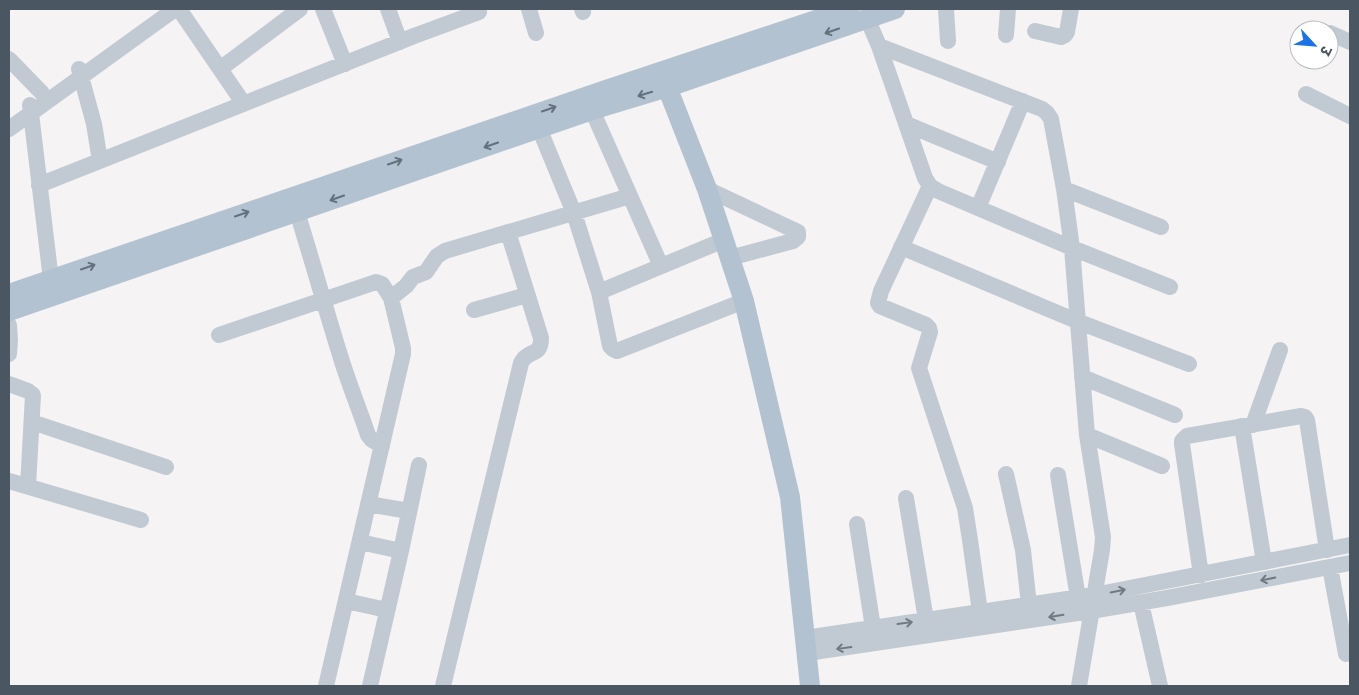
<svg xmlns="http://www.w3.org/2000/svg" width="1359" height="695" font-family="Poppins,'Noto Sans Devanagari',sans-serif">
  <rect width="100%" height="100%" fill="#f5f3f3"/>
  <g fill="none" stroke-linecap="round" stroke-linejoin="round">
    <path stroke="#c1cad2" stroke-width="16" d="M179,9L244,104
      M323,9L345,64
      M388,9L400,42
      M529,9L536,33
      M582,9L583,12
      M946,9L948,41
      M867,18L879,46L925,178L930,186L938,191L1072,248L1170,287
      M1035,31L1061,37L1065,35L1067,32L1071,9
      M1330,33L1350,42
      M1006,35L1008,9
      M879,46L1042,109L1047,113L1051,119L1064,189L1072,248L1087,435L1103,537L1102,550L1079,686
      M9,59L42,93
      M79,69L94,124L100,161
      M220,69L300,9
      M1306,94L1350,116
      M30,105L51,280
      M592,110L661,266
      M906,124L998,162
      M539,128L574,213L599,292L610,346L613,349L617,351L744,301
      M9,129L175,9
      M39,185L414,36L479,12
      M930,186L881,291L878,303L880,306L926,325L929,328L930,332L919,368L965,508L970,540L980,612
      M707,189L798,232V237L793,241L730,258
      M1064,189L1161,227
      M978,208L1023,101
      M297,212C312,260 325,307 340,355C348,382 359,408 368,435L372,440L382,446
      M901,247L1079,322L1189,364
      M599,292L724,240
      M391,298L406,286L413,277L426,272L437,256L445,251L630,196
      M474,310L527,295
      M9,325L10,341L9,354
      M219,335L376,282L382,284L391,298L403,348V354L326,686
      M1082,377L1175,415
      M9,384L28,391L33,395L28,486
      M32,422L166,467
      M1253,425L1280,350
      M1242,426L1264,562
      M1087,435L1162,466
      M1006,474L1023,550L1029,605
      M1058,475L1078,598
      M9,481L141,520
      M906,498L926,620
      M368,504L409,511
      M857,524L873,628
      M360,542L401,551
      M1330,567L1346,654
      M1201,575L1182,444V441L1187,436L1301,416L1305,417L1307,420L1327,550
      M346,601L387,610
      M1141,603L1160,686
      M805,638L1094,595L1350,545
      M807,653L1091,611L1167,598L1350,563
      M370,686L401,551L419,465
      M443,686L521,363C528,348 541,358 541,338L508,232"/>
    <path stroke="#b3c2d1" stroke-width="20" d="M662,74L707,189L744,301L790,497L810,686
      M9,294L603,91L849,9
      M9,311L592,110L668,87L895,9"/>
  </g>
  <defs><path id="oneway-shaft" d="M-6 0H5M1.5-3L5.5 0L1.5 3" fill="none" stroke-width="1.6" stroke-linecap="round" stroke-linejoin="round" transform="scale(1.25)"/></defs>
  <g stroke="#64717d">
    <use href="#oneway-shaft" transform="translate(832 31) rotate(161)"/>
    <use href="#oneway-shaft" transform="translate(645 94) rotate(163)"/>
    <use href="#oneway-shaft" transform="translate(549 109) rotate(-19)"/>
    <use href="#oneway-shaft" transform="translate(491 145) rotate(161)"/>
    <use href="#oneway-shaft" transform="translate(395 162) rotate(-19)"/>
    <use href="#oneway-shaft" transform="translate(337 198) rotate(161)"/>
    <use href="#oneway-shaft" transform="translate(242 214) rotate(-19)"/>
    <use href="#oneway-shaft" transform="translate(88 267) rotate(-19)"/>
  </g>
  <g stroke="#6e7983">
    <use href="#oneway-shaft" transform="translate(1268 579) rotate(169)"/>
    <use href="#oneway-shaft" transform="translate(1118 591) rotate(-11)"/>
    <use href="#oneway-shaft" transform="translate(1056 616) rotate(171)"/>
    <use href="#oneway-shaft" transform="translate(905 623) rotate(-8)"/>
    <use href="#oneway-shaft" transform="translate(844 648) rotate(172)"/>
  </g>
  <rect width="1359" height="695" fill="none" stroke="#4a5661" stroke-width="20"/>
  <g transform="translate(1314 45) rotate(116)"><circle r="24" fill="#ffffff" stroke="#b7bbc0"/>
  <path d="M0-4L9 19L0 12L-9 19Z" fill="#1a73e8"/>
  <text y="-8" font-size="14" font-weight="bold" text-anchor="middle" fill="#4a5661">उ</text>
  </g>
</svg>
